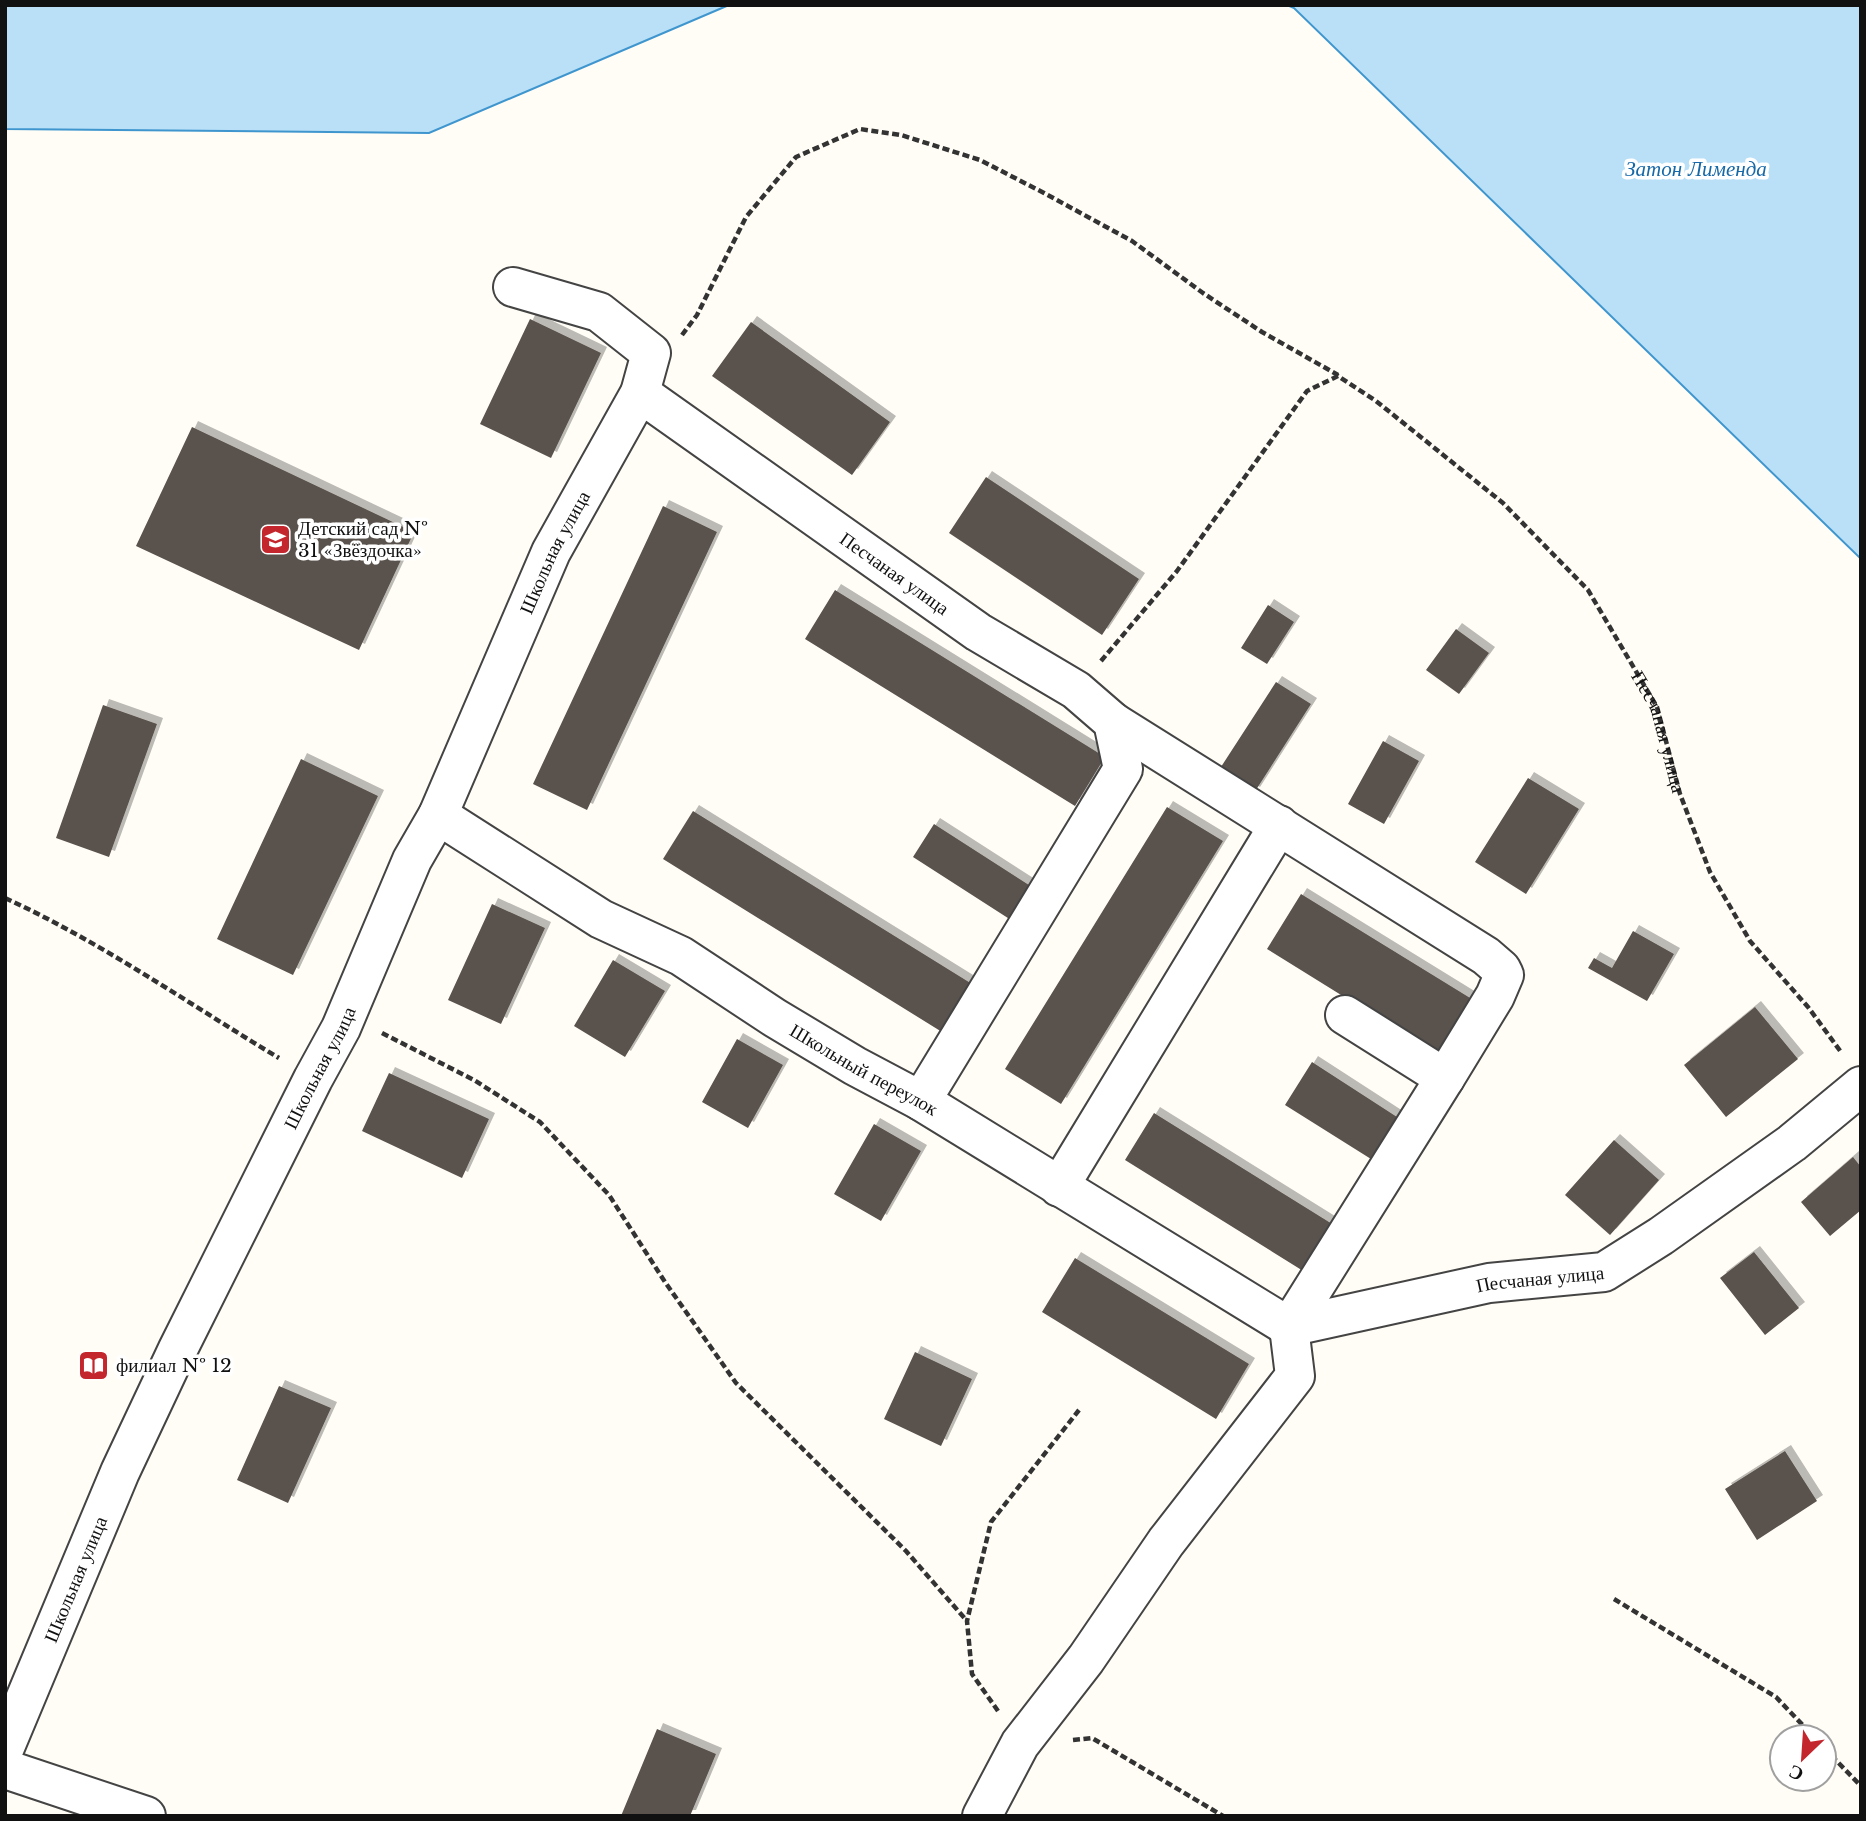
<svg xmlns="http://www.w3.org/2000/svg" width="1866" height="1821" font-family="'Libre Baskerville',serif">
  <defs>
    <filter id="shadow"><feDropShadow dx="6" dy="-6" stdDeviation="0" flood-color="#0004"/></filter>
  </defs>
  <rect width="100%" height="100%" fill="#fffdf5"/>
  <path fill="#b9e0f7" stroke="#3f96cf" stroke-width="2" d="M5,5H729L429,133L5,129Z
    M1287,5H1861V559L1294,8Z"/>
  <path fill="#5a524d" filter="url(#shadow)" d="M530,319L601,353L551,458L480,424Z
    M751,322L890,422L852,475L712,376Z
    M192,427L414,532L359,650L136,546Z
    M986,477L1139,579L1102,635L949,533Z
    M663,506L717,532L587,810L533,784Z
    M835,590L1105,757L1075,806L805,639Z
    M1268,605L1294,622L1267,664L1241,648Z
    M1456,629L1489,653L1459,694L1426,670Z
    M1276,682L1311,704L1254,793L1219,770Z
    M103,705L157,724L109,857L56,838Z
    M1383,741L1419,761L1384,824L1348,804Z
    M301,759L378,796L293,975L217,939Z
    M1528,778L1579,809L1526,894L1475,862Z
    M1167,807L1223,841L1061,1104L1005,1069Z
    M693,811L972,984L942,1032L663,859Z
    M934,824L1032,887L1011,920L913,857Z
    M1301,894L1475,1001L1441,1057L1267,949Z
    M492,904L545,928L501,1024L448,1000Z
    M1633,931L1674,954L1647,1001L1588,968L1594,958L1612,968Z
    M613,960L665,991L625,1057L574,1026Z
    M1755,1007L1798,1059L1726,1117L1684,1065Z
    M737,1039L783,1065L748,1128L702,1102Z
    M1312,1062L1397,1117L1371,1159L1285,1105Z
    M389,1073L489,1119L462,1178L362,1131Z
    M1154,1113L1337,1227L1308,1274L1125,1160Z
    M874,1124L921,1151L881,1221L834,1194Z
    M1614,1140L1659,1180L1610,1235L1565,1195Z
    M1853,1157L1861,1167V1210L1830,1236L1801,1202Z
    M1754,1252L1799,1308L1765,1335L1720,1278Z
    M1075,1258L1249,1364L1216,1419L1042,1312Z
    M915,1352L972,1379L941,1446L884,1419Z
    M279,1386L331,1408L288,1503L237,1480Z
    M1785,1451L1817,1501L1757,1540L1725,1489Z
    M657,1729L716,1754L690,1816H621Z"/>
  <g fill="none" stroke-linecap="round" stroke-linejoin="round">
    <defs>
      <g id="minor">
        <path id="s2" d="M640,393L978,632L1076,690L1113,722L1123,769L921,1101"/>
        <path d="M1113,722L1486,956L1501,969L1504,975L1495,996L1445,1078"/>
        <path id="s3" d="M438,815L601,919L681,956L775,1018L855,1066L921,1101L1289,1327"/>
        <path d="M1059,1187L1279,825"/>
        <path id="s4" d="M1289,1327L1489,1283L1604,1272L1661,1236L1792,1143L1861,1086"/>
        <path id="s5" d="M5,1747L120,1472L177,1351L313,1079L341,1028L412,860L438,815L551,552L640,393L651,353L599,312L513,287"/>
        <path d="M5,1769L146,1816"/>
        <path d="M982,1816L1020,1744L1086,1659L1166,1542L1295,1376L1289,1327L1445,1078L1345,1015"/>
      </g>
    </defs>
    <use href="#minor" stroke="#444" stroke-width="42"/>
    <g stroke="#333" stroke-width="4.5" stroke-dasharray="7 3.5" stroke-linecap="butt">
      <path d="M682,335L697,315L746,217L796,157L860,129L901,135L980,160L1044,193L1132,241L1203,293L1262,332L1338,375"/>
      <path id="s1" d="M1101,661L1177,571L1307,391L1338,376L1376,401L1503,503L1588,590L1657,707L1680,794L1710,872L1750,941L1808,1007L1841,1052"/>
      <path d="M5,898C101,942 189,1004 279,1058"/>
      <path d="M382,1033L474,1080L540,1122L609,1195L665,1282L736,1383L906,1551L967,1621"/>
      <path d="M1614,1599L1776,1697L1814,1737"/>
      <path d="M998,1711L972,1674L967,1621L991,1522L1079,1410"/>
      <path d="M1073,1740L1092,1738L1223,1816"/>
      <path d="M1824,1748L1861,1786"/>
    </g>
    <use href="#minor" stroke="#fff" stroke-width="38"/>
  </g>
  <defs>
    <symbol id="school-square" viewBox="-11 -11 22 22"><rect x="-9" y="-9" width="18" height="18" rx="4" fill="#c4262e" stroke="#fff"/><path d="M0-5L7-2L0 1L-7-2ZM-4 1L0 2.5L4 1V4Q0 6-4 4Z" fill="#fff"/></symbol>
    <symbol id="library-square" viewBox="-11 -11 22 22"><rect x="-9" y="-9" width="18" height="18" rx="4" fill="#c4262e" stroke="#fff"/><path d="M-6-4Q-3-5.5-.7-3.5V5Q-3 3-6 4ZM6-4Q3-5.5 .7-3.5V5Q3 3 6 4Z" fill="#fff"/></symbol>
  </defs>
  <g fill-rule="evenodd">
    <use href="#school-square" x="258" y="522" width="35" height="35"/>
    <use href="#library-square" x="76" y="1348" width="35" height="35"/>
  </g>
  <g text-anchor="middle" stroke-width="7" stroke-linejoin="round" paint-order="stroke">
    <g font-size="19" fill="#111" stroke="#fff" text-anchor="start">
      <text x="298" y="535">Детский сад №<tspan x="298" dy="22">31 «Звёздочка»</tspan></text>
      <text x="116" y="1372">филиал № 12</text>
    </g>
    <g font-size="19" fill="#111" stroke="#fff">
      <text dy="7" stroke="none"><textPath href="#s5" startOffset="1316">Школьная улица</textPath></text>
      <text dy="7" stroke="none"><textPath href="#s2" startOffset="312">Песчаная улица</textPath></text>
      <text dy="7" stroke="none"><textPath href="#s1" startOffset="864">Песчаная улица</textPath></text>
      <text dy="7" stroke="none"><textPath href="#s5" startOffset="749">Школьная улица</textPath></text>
      <text dy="7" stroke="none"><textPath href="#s3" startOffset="497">Школьный переулок</textPath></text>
      <text dy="7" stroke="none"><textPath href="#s4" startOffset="256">Песчаная улица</textPath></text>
      <text dy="7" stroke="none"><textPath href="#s5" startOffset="182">Школьная улица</textPath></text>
    </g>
    <g font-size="21" font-style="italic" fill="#1768a6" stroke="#fff">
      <text x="1696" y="176">Затон Лименда</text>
    </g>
  </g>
  <rect width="1866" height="1821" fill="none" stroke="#111111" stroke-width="14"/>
  <g transform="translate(1803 1758) rotate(205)"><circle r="33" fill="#ffffff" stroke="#a0a0a0" stroke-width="2"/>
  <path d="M0-5L12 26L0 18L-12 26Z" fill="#c4262e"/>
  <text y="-10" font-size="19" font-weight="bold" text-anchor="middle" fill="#111111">С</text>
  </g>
</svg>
